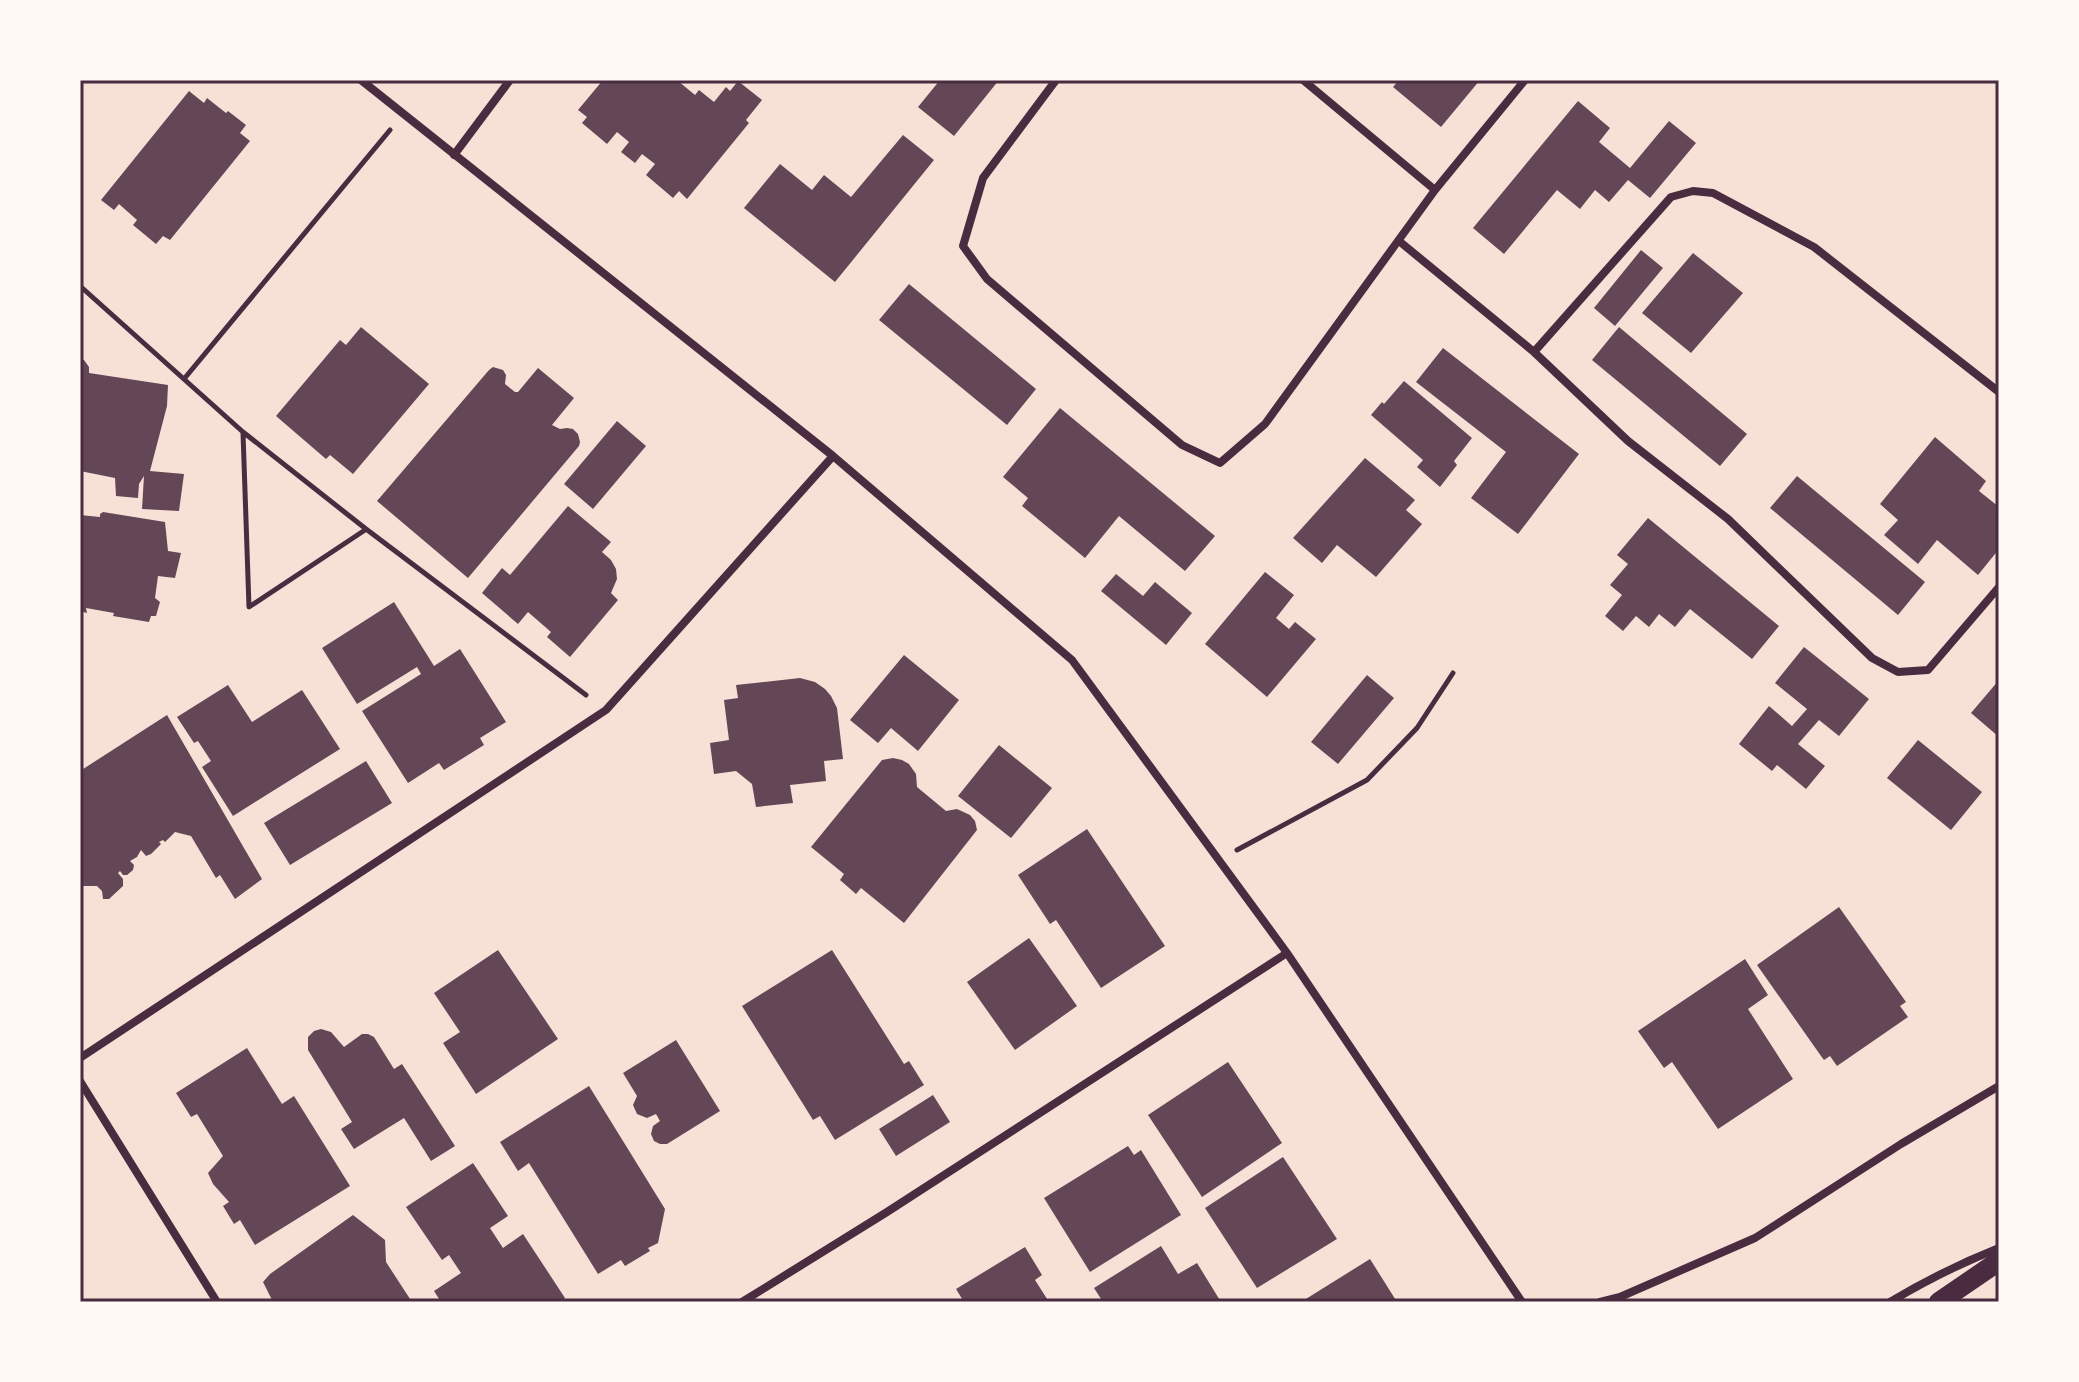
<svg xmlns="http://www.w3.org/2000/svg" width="2079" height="1382" font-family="'Nunito Sans',sans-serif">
  <rect width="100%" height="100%" fill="#f7e1d7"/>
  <path fill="#644757" d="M603,80H679L678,81L695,95L699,90L714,102L726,87L730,91L738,81L762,100L746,120L749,123L687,199L679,191L673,198L646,175L655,164L642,154L635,163L621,152L629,142L617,132L607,144L582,123L587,117L578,110Z
    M940,80H999L954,136L918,107Z
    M1399,80H1480L1441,127L1393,87Z
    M189,91L204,103L207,98L226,113L228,111L246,125L240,133L250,141L170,240L163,236L156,244L133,225L137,220L119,204L114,210L101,200Z
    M1578,101L1610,128L1599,142L1630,168L1669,121L1696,143L1650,198L1628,180L1609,202L1595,190L1580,209L1557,190L1504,254L1473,228Z
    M903,135L934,160L835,282L744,208L780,164L812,190L824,175L851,197Z
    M1641,250L1663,268L1615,326L1594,308Z
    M1693,253L1743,293L1691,353L1642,313Z
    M909,284L1036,389L1007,425L879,320Z
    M361,327L429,384L353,474L330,455L326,459L276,416L340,340L346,345Z
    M1619,327L1747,434L1720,466L1592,360Z
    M1443,348L1579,454L1518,534L1471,498L1506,452L1416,382Z
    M80,360H84L89,367V373L168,385L167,406L150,471L184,474L179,511L142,509L144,476L139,484L138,498L116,496L115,478L80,471Z
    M493,367L503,370L506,375L505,384L515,392H518L538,368L574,398L552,425L560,429L567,428L573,429L578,434L580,442L579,446L468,578L377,501L489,370Z
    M1404,381L1472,438L1454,461L1457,465L1440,487L1417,467L1423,460L1371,415L1382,402L1384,404Z
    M1060,408L1215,536L1185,571L1119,516L1085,558L1022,506L1028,498L1003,477Z
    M617,421L646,446L593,509L564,484Z
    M1935,437L1986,481L1979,491L1999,507V549L1978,575L1937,540L1918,564L1884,535L1898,520L1880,504Z
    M1365,458L1415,500L1406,510L1422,524L1376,577L1337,545L1322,563L1293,538Z
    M1797,476L1925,582L1898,615L1770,508Z
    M568,506L611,542L602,552L611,560L616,569L617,579L611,593L618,600L570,657L547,637L551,632L528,612L518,624L482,593L502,568L510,575Z
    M103,512L165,522L168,551L181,553L175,578L158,576L155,598L160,602L156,616H151L149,622L113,616L114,613L86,608L87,613L80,611V515L100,517V514Z
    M1648,518L1779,626L1752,659L1690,609L1675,627L1659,614L1649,627L1636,616L1623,631L1605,616L1622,595L1610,585L1628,564L1617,555Z
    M1265,572L1294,595L1276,618L1289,629L1295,622L1316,639L1267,697L1205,644Z
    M1116,574L1143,596L1155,582L1192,613L1166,645L1101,591Z
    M394,602L434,666L460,649L506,722L480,738L484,745L444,770L439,763L408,783L362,711L421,674L417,667L357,704L322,648Z
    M1804,647L1869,699L1839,736L1819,720L1798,744L1825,766L1806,789L1777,765L1772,771L1739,744L1769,706L1792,726L1807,709L1775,683Z
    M904,655L959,700L918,751L891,728L878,743L850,720Z
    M1367,675L1394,698L1338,764L1311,742Z
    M800,678L815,682L825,689L831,696L837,708L843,759L824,761L826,781L790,785L793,803L756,807L752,784L736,771L714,774L710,743L729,740L724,700L738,698L736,685Z
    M1999,680V737L1971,713Z
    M228,685L252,722L302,690L340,749L233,816L202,767L211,761L198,741L194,743L177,717Z
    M167,715L262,879L235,899L220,875L216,878L191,836L175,832L165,842L163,840L159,842L161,844L151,854L146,856L141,850L137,857L130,861L134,865L133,870L127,875H123L120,871L118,873L123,879V886L109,899H103L102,891L97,886H80V771Z
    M1918,740L1982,792L1951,830L1887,778Z
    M999,745L1052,788L1011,838L958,796Z
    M893,758L902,760L909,764L916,774L917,787L946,811L957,809L970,815L975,821L977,830L904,923L861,888L856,894L840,880L844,874L811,847L882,760Z
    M366,761L392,803L290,865L264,823Z
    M1087,829L1165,946L1101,988L1056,920L1050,924L1018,875Z
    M1839,907L1906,1002L1900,1006L1908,1017L1837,1066L1830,1056L1824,1060L1821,1056L1757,965Z
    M1029,938L1077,1006L1015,1050L967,982Z
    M498,950L558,1039L476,1094L443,1043L460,1032L434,993Z
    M832,950L904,1064L909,1061L924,1085L835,1140L820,1116L813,1120L742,1006Z
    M1745,959L1768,995L1748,1009L1793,1079L1718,1129L1672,1062L1664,1068L1638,1031Z
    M321,1029L331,1032L344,1047L362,1034H368L374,1037L394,1069L402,1064L455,1146L431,1161L404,1118L354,1149L341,1129L352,1122L308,1050V1037L314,1031Z
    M676,1040L720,1111L667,1144H660L654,1141L651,1134L653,1126L660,1121L656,1114L647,1118L637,1114L633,1105L637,1096L623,1073Z
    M247,1048L282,1104L294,1096L350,1186L255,1245L240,1220L234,1224L223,1206L229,1202L213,1184L208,1173L223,1156L197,1114L191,1117L176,1093Z
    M1228,1062L1282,1143L1202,1197L1148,1115Z
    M589,1086L665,1209L658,1243L648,1248L650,1251L625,1266L621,1260L598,1274L529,1163L518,1171L500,1142Z
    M933,1095L950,1122L896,1156L879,1129Z
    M1128,1146L1134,1155L1141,1150L1181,1215L1090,1272L1044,1198Z
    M1283,1157L1337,1239L1257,1288L1205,1208Z
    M473,1163L508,1216L490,1228L503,1248L523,1234L565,1298L561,1302H441L434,1291L461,1273L449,1255L442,1260L406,1207Z
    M353,1215L385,1240L386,1262L412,1302H273L263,1282L270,1274Z
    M1161,1246L1178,1274L1197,1263L1221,1302H1103L1094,1288Z
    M1025,1247L1042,1275L1035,1280L1049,1302H964L956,1289Z
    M1370,1259L1397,1302H1301Z"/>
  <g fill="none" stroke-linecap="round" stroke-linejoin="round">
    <path stroke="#4a2c40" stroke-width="5" d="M80,286L243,432L366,529L586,695
      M184,379L390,130
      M243,433L249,607L365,530
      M1237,850L1367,780L1417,728L1453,673"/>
    <path stroke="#4a2c40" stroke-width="8" d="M361,80L833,456L1072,660L1287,953L1522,1302
      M1056,80L983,178L963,246L987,279L1182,445L1220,463L1265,424L1435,190L1525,80
      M1303,80L1435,190
      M454,155L510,80
      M1399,241L1534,352L1628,441L1728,519L1872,658L1898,672L1928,670L1999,587
      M1534,352L1671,197L1693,191L1713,193L1814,247L1999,392
      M80,1058L606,710L833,456
      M80,1081L217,1302
      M742,1302L887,1212L1287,953
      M1600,1302L1620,1297L1755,1238L1901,1144L1999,1086
      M1890,1302C1925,1281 1961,1263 1999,1248"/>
    <path stroke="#4a2c40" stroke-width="20" d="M1939,1302L1999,1261"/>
  </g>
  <rect width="2079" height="1382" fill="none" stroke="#fffaf5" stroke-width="164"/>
  <rect x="82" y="82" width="1915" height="1218" fill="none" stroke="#4a2c40" stroke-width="3"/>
</svg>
